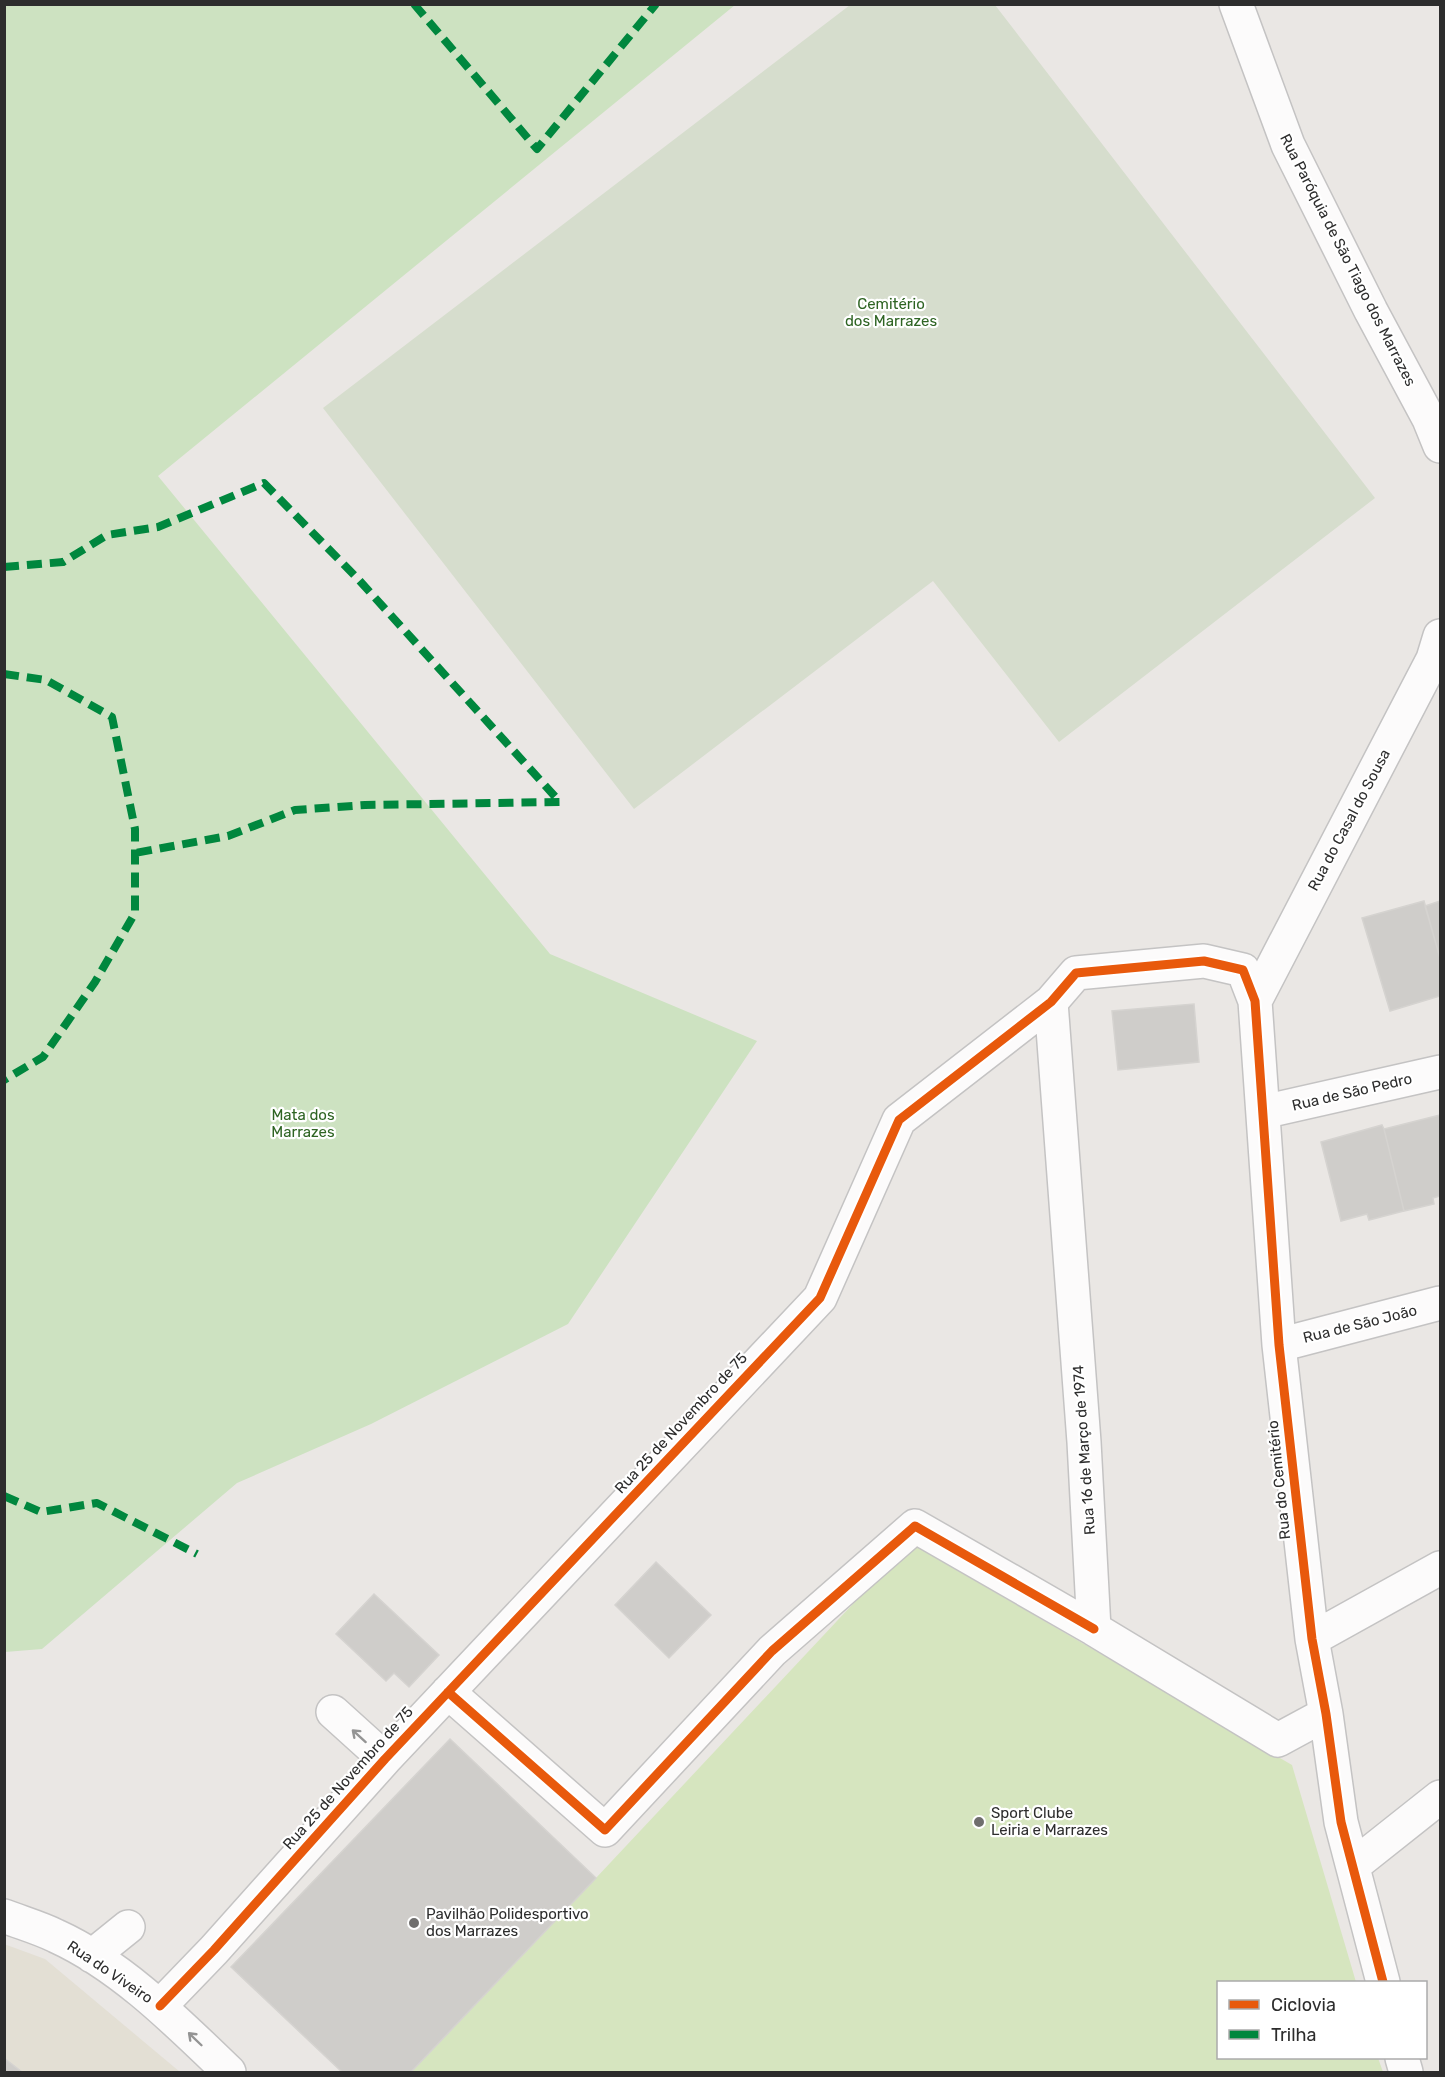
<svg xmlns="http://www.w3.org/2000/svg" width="1445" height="2077" font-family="Rubik,sans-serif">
  <rect width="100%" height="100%" fill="#eae7e4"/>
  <path fill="#e3dfd4" d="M4,1944L45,1959L180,2072H5Z"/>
  <path fill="#cde2c1" d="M5,4L735,5L158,476L550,954L757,1041L568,1324L371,1424L237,1483L42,1649L5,1652Z"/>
  <path fill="#d6ddcd" d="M850,5H995L1375,498L1059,742L933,581L634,809L323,408Z"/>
  <path fill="#d6e5bf" d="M910,1543L1292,1765L1356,1982H1218V2058H1378L1383,2072H411L596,1878Z"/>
  <path fill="#cfcdca" stroke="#d5d3d0" stroke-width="1.5" d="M1424,901L1440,958V996L1390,1011L1362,918Z
    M1440,901V958L1425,906Z
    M1194,1004L1199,1062L1118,1070L1112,1011Z
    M1440,1115V1196L1433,1198L1434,1204L1404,1211L1384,1129Z
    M1382,1125L1384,1129L1404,1211L1369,1220L1367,1214L1341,1221L1321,1142Z
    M656,1562L711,1615L669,1658L615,1605Z
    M374,1594L439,1655L409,1687L394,1673L386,1681L336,1634Z
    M450,1739L596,1878L411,2072H342L231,1967Z
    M4,2058L22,2072H4Z"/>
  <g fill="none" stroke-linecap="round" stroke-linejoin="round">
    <defs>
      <path id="minor" d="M1236,4L1288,145L1371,311L1429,419L1440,446
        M1255,1001L1433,659L1440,636
        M1051,1002L1084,1442L1094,1629L1278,1740L1326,1714
        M1263,1112L1440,1072
        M1279,1345L1440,1303
        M1312,1639L1440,1568
        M448,1692L605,1830L772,1651L915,1526L1094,1629
        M333,1712L385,1759
        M1353,1866L1440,1797
        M4,1916C22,1923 40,1928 56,1936C122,1966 178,2023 229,2072
        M92,1956L128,1927
        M160,2006L214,1950L385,1759L820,1298L899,1120L1051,1002L1076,973L1204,961L1243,970L1255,1001L1279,1345L1312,1639L1326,1714L1341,1822L1383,1982
        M1402,2058L1406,2072"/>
    </defs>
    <use href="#minor" stroke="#c4c3c3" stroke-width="36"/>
    <use href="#minor" stroke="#fcfbfb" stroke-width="33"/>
    <path stroke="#00873e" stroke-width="8" stroke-dasharray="15 8" stroke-linecap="butt" d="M414,4L537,149L656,4
      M4,567L63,562L107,535L158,527L264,483L358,579L560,802L365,805L295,810L228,836L135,853
      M4,674L46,680L112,717L135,829V913L95,982L43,1057L4,1080
      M4,1496L41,1512L97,1503L197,1554"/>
    <defs>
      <path id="cycleway" d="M448,1692L605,1830L772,1651L915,1526L1094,1629
        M160,2006L214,1950L385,1759L820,1298L899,1120L1051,1002L1076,973L1204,961L1243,970L1255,1001L1279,1345L1312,1639L1326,1714L1341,1822L1383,1982"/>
    </defs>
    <use href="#cycleway" stroke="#fff" stroke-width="13"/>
    <use href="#cycleway" stroke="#e8590c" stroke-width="9"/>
  </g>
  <defs><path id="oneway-shaft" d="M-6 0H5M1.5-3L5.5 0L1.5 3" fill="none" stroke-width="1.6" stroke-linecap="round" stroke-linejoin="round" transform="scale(1.5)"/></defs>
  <g stroke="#949494">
    <use href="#oneway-shaft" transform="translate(359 1736) rotate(-138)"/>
    <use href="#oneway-shaft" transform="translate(195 2039) rotate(-136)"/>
  </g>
  <g fill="#6f6e6d" stroke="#fff" stroke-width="2">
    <circle cx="979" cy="1822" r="6"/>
    <circle cx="414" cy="1923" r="6"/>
  </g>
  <g text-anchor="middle" stroke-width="4.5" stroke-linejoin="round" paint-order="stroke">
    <g font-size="15" fill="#2d2d2d" stroke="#fff">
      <text transform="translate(1348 260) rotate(63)" y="5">Rua Paróquia de São Tiago dos Marrazes</text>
      <text transform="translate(1349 820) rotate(-62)" y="5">Rua do Casal do Sousa</text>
      <text transform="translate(1352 1092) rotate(-13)" y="5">Rua de São Pedro</text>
      <text transform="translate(1360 1324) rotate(-14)" y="5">Rua de São João</text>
      <text transform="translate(681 1423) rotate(-47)" y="5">Rua 25 de Novembro de 75</text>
      <text transform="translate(1084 1450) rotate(-94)" y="5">Rua 16 de Março de 1974</text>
      <text transform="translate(1279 1480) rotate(-96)" y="5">Rua do Cemitério</text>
      <text transform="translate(348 1778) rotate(-48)" y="5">Rua 25 de Novembro de 75</text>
      <text transform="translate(110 1972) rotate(34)" y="5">Rua do Viveiro</text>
    </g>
    <g font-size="15" fill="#2e6423" stroke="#fff">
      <text x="891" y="309">Cemitério<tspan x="891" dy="17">dos Marrazes</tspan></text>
      <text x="303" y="1120">Mata dos<tspan x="303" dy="17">Marrazes</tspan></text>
    </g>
    <g font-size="15" fill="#2d2d2d" stroke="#fff" text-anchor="start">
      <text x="991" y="1818">Sport Clube<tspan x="991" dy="17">Leiria e Marrazes</tspan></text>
      <text x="426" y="1919">Pavilhão Polidesportivo<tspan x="426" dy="17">dos Marrazes</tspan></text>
    </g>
  </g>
  <rect width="1445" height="2077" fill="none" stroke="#2d2d2d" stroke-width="12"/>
  <rect x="1217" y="1981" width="210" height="78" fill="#ffffff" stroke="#ababab" stroke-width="1.5"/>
  <rect x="1229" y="2000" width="30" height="9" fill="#e8590c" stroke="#ababab" stroke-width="1.5"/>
  <text x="1271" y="2011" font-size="18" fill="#2d2d2d">Ciclovia</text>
  <rect x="1229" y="2030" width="30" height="9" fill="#00873e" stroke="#ababab" stroke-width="1.5"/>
  <text x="1271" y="2041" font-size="18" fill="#2d2d2d">Trilha</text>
</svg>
